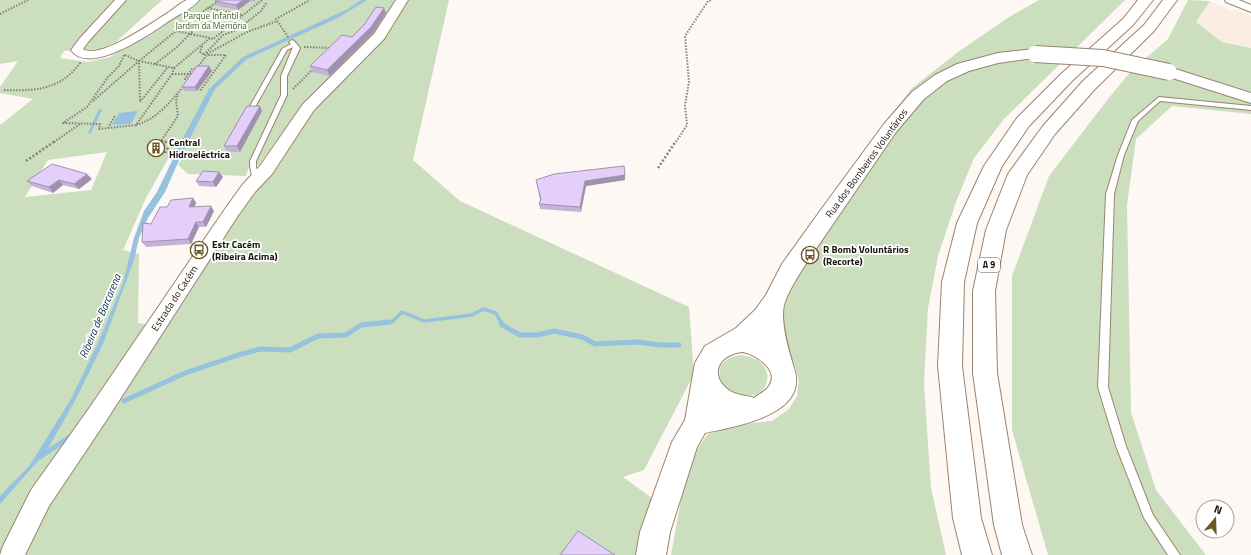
<svg xmlns="http://www.w3.org/2000/svg" width="1251" height="555" font-family="'Titillium Web',sans-serif">
  <rect width="100%" height="100%" fill="#fdf8f4"/>
  <path fill="#faeee3" d="M1210,1L1232,11L1236,9L1251,16V48L1222,42L1196,22Z"/>
  <path fill="#cbdebe" fill-rule="evenodd" d="M0,0H162L116,42L100,49L64,51L60,58L88,62L110,57L200,0H398L378,31L335,76L301,106L259,165L249,167L246,176L188,174L178,165L183,157H169L145,200L123,250L139,254L138,323L160,326L311,110L392,28L408,0H449L413,160L460,201L689,307L694,374L644,470L623,477L656,501L636,555H0V125L33,99L0,93V87L18,61L0,64ZM107,152L91,190L25,197L48,160Z
    M1039,0H1125L1004,119L974,158L956,202L938,256L928,308L924,383L931,488L946,555H671L682,495L695,452L707,435L722,426L772,421L789,409L797,396L799,381L794,363L785,346L782,316L787,299L800,274L808,250L876,135L912,88L958,52L1009,17Z
    M1188,0L1210,1L1196,22L1222,42L1251,48V114L1172,106L1136,139L1127,205L1131,412L1156,490L1206,555H1048L1012,430V276L1049,176L1108,99L1132,70L1168,39Z
    M740,355C785,359 769,410 733,393C727,389 722,384 720,377C717,363 729,357 740,355Z"/>
  <path fill="#96c2df" d="M361,0H367L338,18L247,59L215,89L181,156L165,192L148,218L139,238L134,260L103,344L76,399L46,452L0,504V496L30,465L71,399L97,345L123,283L134,238L144,211L157,192L184,136L209,89L243,57L348,9Z
    M138,111L131,124L112,125L119,113Z"/>
  <g fill="none" stroke-linecap="round" stroke-linejoin="round">
    <path stroke="#96c2df" stroke-width="3" d="M90,132L100,110"/>
    <path stroke="#96c2df" stroke-width="3.5" d="M380,323L392,322L402,312L424,321L472,315L483,309L496,313L501,323"/>
    <path stroke="#96c2df" stroke-width="5" d="M501,322L502,325L520,335H537L554,331L582,337L595,344L637,342L661,345H679
      M124,401L185,373L238,355L260,349L290,350L318,336L346,335L361,325L390,322
      M40,457L71,436"/>
    <defs>
      <path id="service" d="M292,40L294,41L300,48L287,76V95L256,161V167L260,179L257,181C251,178 250,168 250,161L281,95V76L293,47L287,50L254,109L252,110L249,108L282,49L291,44L289,42Z
        M1159,97L1251,106V110L1160,101L1138,121L1124,155L1114,194L1108,387L1126,446L1153,515L1180,555H1168L1144,518L1116,446L1098,387L1106,194L1118,155L1132,120Z"/>
      <path id="minor" d="M115,0H126L88,42L83,49C100,60 153,22 169,12C174,9 181,2 187,0C190,0 196,0 199,0C193,8 180,14 172,19C153,32 90,77 71,50L80,38Z
        M1225,0H1239L1251,5V12L1226,2Z"/>
      <path id="tertiary" d="M396,0H408L384,39L314,110L272,174L255,192L237,217L106,421L49,506L25,555H0L3,546L31,490L90,407L225,209L243,184L260,166L303,104L374,34Z"/>
      <path id="secondary" d="M1035,49L1041,51L1043,54L1041,57L998,63L969,71L947,81L924,99L896,132L807,262C800,273 787,293 784,305C783,309 783,314 783,317C784,336 789,351 794,368C810,415 736,426 705,433L697,447L670,532L666,555H636L640,532L672,442L685,420L695,363L705,346L736,328L755,310L766,295L782,264L820,211L884,124L912,92L935,75L957,64L998,53ZM743,352C756,355 780,370 769,386C765,392 759,394 754,398C746,395 738,396 730,391C708,376 718,354 743,352Z
        M1169,67L1251,93V103L1163,75L1161,72L1163,69Z"/>
      <path id="motorway" d="M1138,0H1153L1133,25L1073,80L1029,126L1002,166L977,223L964,282L962,366L981,518L992,555H962L953,518L938,366L942,282L957,223L984,166L1017,118L1061,74L1123,19Z
        M1163,0H1177L1154,31L1095,89L1055,134L1027,175L1006,230L995,291L997,373L1022,525L1032,555H1002L994,525L973,373V291L986,230L1008,174L1043,126L1083,81L1144,25Z"/>
    </defs>
    <use href="#service" stroke="#9a846f" stroke-width="2"/>
    <use href="#minor" stroke="#9a846f" stroke-width="2"/>
    <use href="#tertiary" stroke="#9a846f" stroke-width="2"/>
    <use href="#secondary" stroke="#9a846f" stroke-width="2"/>
    <use href="#motorway" stroke="#9a846f" stroke-width="2"/>
    <path stroke="#87807a" stroke-width="2" stroke-dasharray="1.5 1.5" stroke-linecap="butt" d="M221,0L208,8L242,15
      M0,14L28,0
      M176,31L210,38
      M288,37L276,19L310,0
      M202,46L200,52L205,55
      M304,47L331,48
      M207,54L247,32L277,21
      M124,55L119,66L108,77L87,107L63,123L100,124L99,129L136,125L172,74L174,68
      M125,55L139,61L174,68L210,38L213,39L262,0
      M204,55L223,35L237,30L261,11L267,2
      M139,61L176,31L208,8
      M155,64L176,48L193,31L180,28
      M187,81L189,79H185L192,69H196L207,55H226L200,91
      M293,89L313,69
      M4,90C37,91 60,90 81,62
      M93,101L139,61L140,102L168,67
      M136,125C157,119 169,103 183,87
      M108,128L115,116
      M54,142L80,124
      M166,142L161,141L178,116L176,101L178,94
      M676,142L687,125L685,105L689,82L685,36L708,1L712,0"/>
    <path stroke="#87807a" stroke-width="2.5" stroke-dasharray="2 2" stroke-linecap="butt" d="M161,141L171,143L165,153
      M26,161L55,141
      M658,168L676,141"/>
    <use href="#service" fill="#fff" fill-rule="evenodd"/>
    <use href="#minor" fill="#fff" fill-rule="evenodd"/>
    <use href="#tertiary" fill="#fff" fill-rule="evenodd"/>
    <use href="#secondary" fill="#fff" fill-rule="evenodd"/>
    <use href="#motorway" fill="#fff" fill-rule="evenodd"/>
    <defs>
      <path id="secondary-bridge" d="M1035,54L1103,58L1169,72"/>
    </defs>
    <use href="#secondary-bridge" stroke="#9a846f" stroke-width="18" stroke-linecap="butt"/>
    <path stroke="#87807a" stroke-width="2" stroke-dasharray="1.5 1.5" stroke-linecap="butt" d="M172,74H193"/>
    <use href="#secondary-bridge" stroke="#fff" stroke-width="16"/>
  </g>
  <path fill="#c4b2d7" d="M217,0H257L254,2L250,1L238,10L217,6L215,1Z
    M386,13L373,33L330,76L312,72L310,66Z
    M212,71L197,91H184L182,87Z
    M262,111L240,152H227L224,146Z
    M625,175V180L586,186L581,212L540,209L539,204L540,200L536,180Z
    M223,177L216,187L199,186L196,181Z
    M92,179L79,189L63,185L53,193L32,186L27,181Z
    M193,198L196,203L194,207L214,211L206,227H199L191,244L146,247L142,242L167,207Z"/>
  <path fill="#a091af" d="M243,0H250V1L238,10L236,5Z
    M384,8L386,13L373,33L330,76L327,70Z
    M209,66L212,71L197,91L195,87Z
    M260,106L262,111L240,152L237,146Z
    M219,172L223,177L216,187L213,182Z
    M87,174L92,179L79,189L74,184Z
    M625,175V180L586,186L581,212L580,207L585,181Z
    M59,180L63,185L53,193L49,187Z
    M193,198L196,203L192,212L189,207Z
    M211,206L214,211L206,227L203,222Z
    M196,222L199,227L191,244L188,239Z"/>
  <path fill="#e4cffa" stroke="#a091af" d="M217,0H243L236,5L215,1Z
    M376,7L384,8L371,27L327,70L310,66L342,35L352,37L364,25Z
    M197,66H209L195,87H182Z
    M247,106H260L237,146H224Z
    M52,164L87,174L74,184L59,180L49,187L27,181Z
    M624,166L625,175L585,181L580,207L539,204L541,199L536,180L554,174Z
    M203,171L219,172L213,182L196,181Z
    M193,198L189,207L211,206L203,222H196L188,239L142,242L143,223L151,224L160,207H167L171,200Z
    M578,531L615,555H560Z"/>
  <defs>
    <symbol id="building-ring" viewBox="-11 -11 22 22"><circle r="9.5" fill="#fff" stroke="#6c5626" stroke-width="1.5"/><path d="M-4-6H4V6H1V3H-1V6H-4ZM-2.5-4.3h1.7v1.8h-1.7ZM.8-4.3h1.7v1.8H.8ZM-2.5-1h1.7V.8h-1.7ZM.8-1h1.7V.8H.8Z" fill="#6c5626"/></symbol>
    <symbol id="bus-ring" viewBox="-11 -11 22 22"><circle r="9.5" fill="#fff" stroke="#6c5626" stroke-width="1.5"/><path d="M-5-6H5V4H4V6H2V4H-2V6H-4V4H-5ZM-3.5-4V0h7V-4ZM-3.5 1.2v1.5H-2V1.2ZM2 1.2v1.5H3.5V1.2Z" fill="#6c5626"/></symbol>
  </defs>
  <g fill-rule="evenodd">
    <use href="#building-ring" x="146" y="138" width="20" height="20"/>
    <use href="#bus-ring" x="189" y="240" width="20" height="20"/>
    <use href="#bus-ring" x="800" y="245" width="20" height="20"/>
  </g>
  <g text-anchor="middle" stroke-width="3.5" stroke-linejoin="round" paint-order="stroke">
    <g font-size="9" fill="#3e5c21" stroke="#fff">
      <text x="211" y="19">Parque Infantil<tspan x="211" dy="10">Jardim da Memória</tspan></text>
    </g>
    <rect fill="#fff" stroke="#5f5a54" stroke-width="1" x="978" y="258" width="22" height="14" rx="3"/>
    <g font-size="9" font-weight="bold" fill="#1b130b">
      <text x="989" y="268">A 9</text>
    </g>
    <g font-size="10" font-weight="bold" fill="#1b130b" stroke="#fff" text-anchor="start">
      <text x="169" y="146">Central<tspan x="169" dy="12">Hidroeléctrica</tspan></text>
      <text x="212" y="248">Estr Cacém<tspan x="212" dy="12">(Ribeira Acima)</tspan></text>
      <text x="823" y="253">R Bomb Voluntários<tspan x="823" dy="12">(Recorte)</tspan></text>
    </g>
    <g font-size="10" fill="#1b130b" stroke="#fff">
      <text transform="translate(866 163) rotate(-54)" y="4">Rua dos Bombeiros Voluntários</text>
      <text transform="translate(174 298) rotate(-57)" y="4">Estrada do Cacém</text>
    </g>
    <g font-size="11" font-style="italic" fill="#0d3246" stroke="#fff">
      <text transform="translate(100 316) rotate(-67)" y="4">Ribeira de Barcarena</text>
    </g>
  </g>
  <g transform="translate(1215 519) rotate(19)"><circle r="19" fill="#ffffff" stroke="#a4a19d"/>
  <path d="M0-3L7 15L0 10L-7 15Z" fill="#6c5626"/>
  <text y="-6" font-size="11" font-weight="bold" text-anchor="middle" fill="#1b130b">N</text>
  </g>
</svg>
